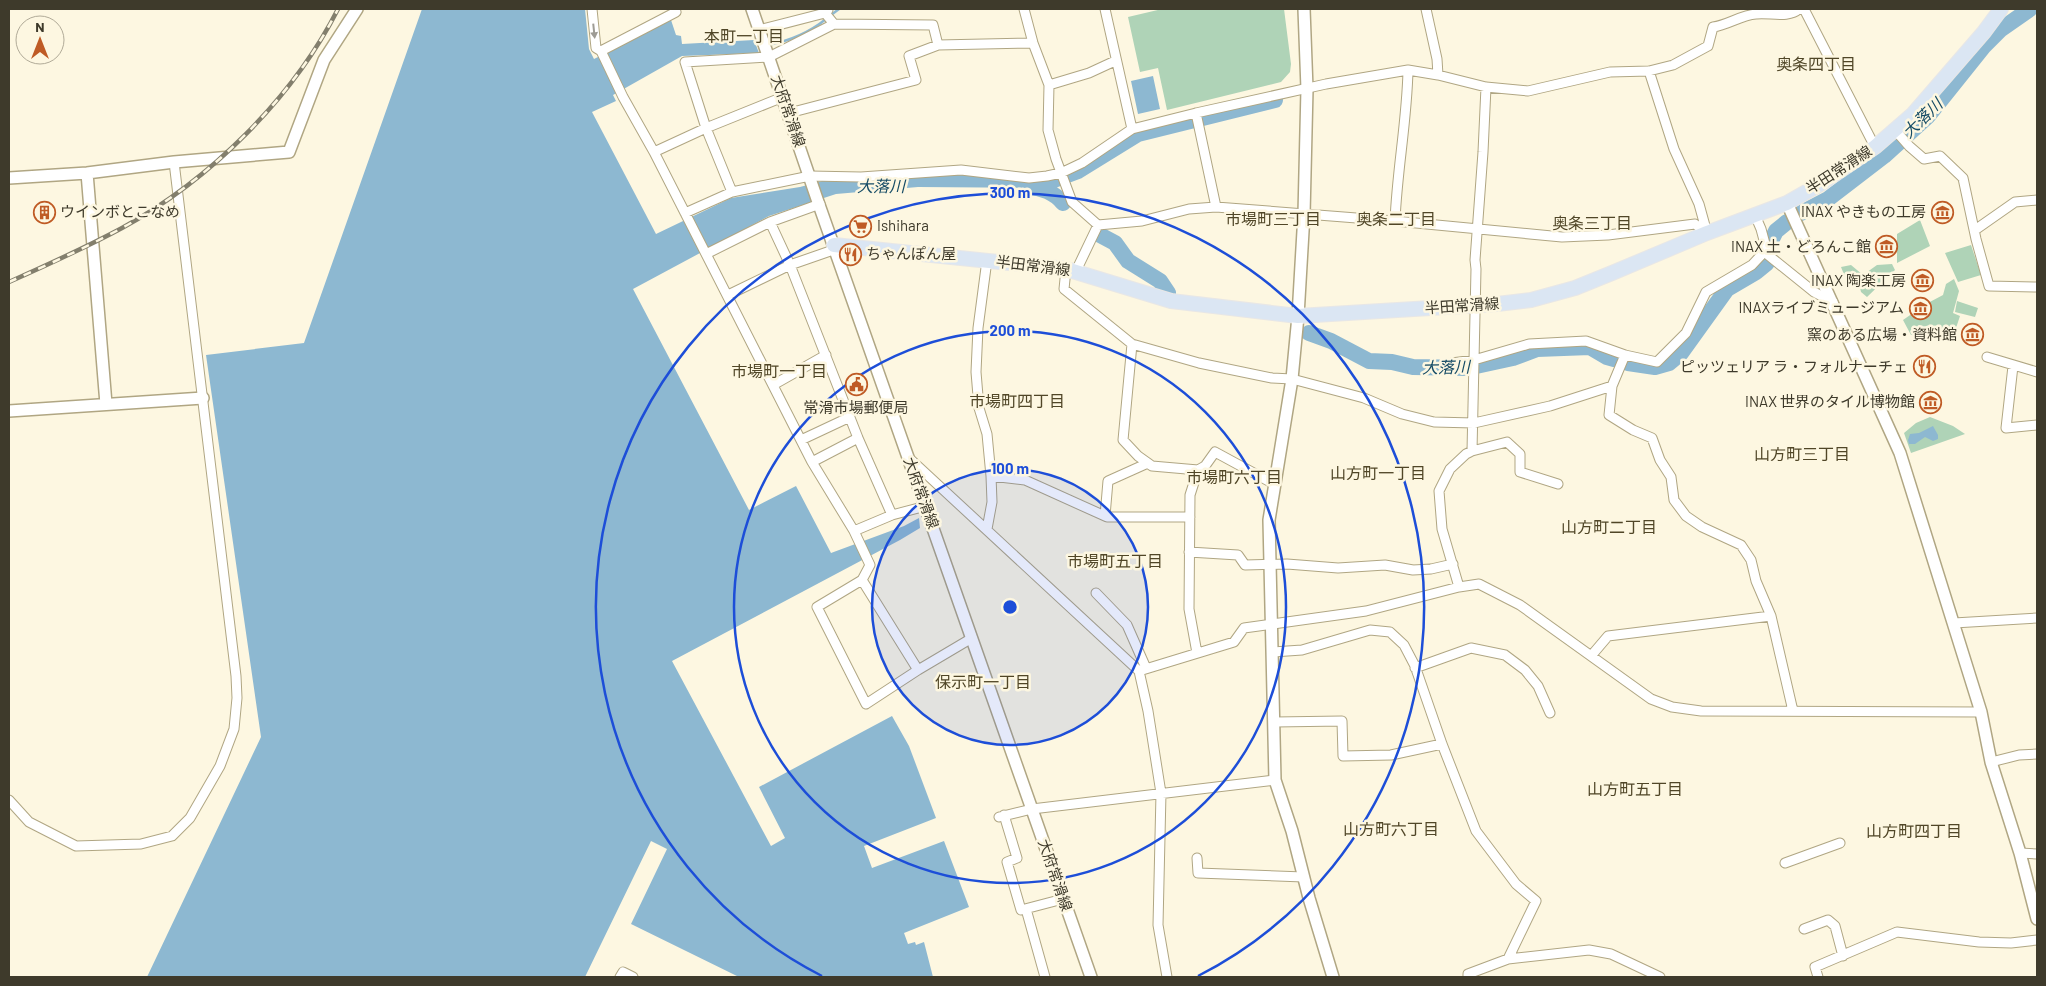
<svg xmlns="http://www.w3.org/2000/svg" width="2046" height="986" font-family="Barlow,'Noto Sans JP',sans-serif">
  <rect width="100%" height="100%" fill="#fdf7e1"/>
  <path fill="#afd3b7" d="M1162,9H1284L1291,64L1290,72L1281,82L1167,110L1158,68L1140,72L1128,17Z
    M1920,220L1930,246L1897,263V234Z
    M1971,245L1981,275L1958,282L1945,253Z
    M1892,264L1895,270L1867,297L1861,292L1859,283L1853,277H1845L1841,267L1851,265L1863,275L1877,265Z
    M1954,279L1959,291L1953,313L1960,316L1951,343L1930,336L1911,335L1903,320L1926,304L1943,295L1946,284Z
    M1957,301L1978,308L1975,317L1955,312Z
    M1930,417L1953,426L1965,434L1911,453L1904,433L1916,423Z"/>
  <path fill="#8db8d1" d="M422,9H585L589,49L594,59L671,20L676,35L681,36L682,44L754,40L759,53L682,56L613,95L616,101L592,112L656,234L731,198L800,187L822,181L961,173L1037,181L1055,180L1045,187L1048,192L1034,188L918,187L836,194L769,216L633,289L749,510L796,486L831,553L904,526L919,518L920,528L900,540L672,661L771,846L785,838L759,787L892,716L909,746L936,818L864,846L872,868L944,841L969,907L904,933L908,944L915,942L916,945L924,942L933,977H739L631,924L667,849L651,841L585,977H147L261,737L206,355L304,343Z
    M1153,76L1160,109L1138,114L1131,81Z
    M1933,426L1938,435V439L1933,441L1925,437L1915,444H1909L1908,440L1910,434L1919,433Z"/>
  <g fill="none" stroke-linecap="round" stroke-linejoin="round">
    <path stroke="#8db8d1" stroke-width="2.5" d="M831,15L839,9
      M768,45C789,41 810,32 826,19"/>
    <path stroke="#8db8d1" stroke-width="16" d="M1028,187C1041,187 1055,193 1063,203
      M1035,187L1078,171L1138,134L1275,100
      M1801,213L1828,199L1884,156L1928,116L1984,46L2000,30L2030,9
      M1100,235L1115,243L1128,261L1160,281L1168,293
      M1771,241L1776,231L1787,222
      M1309,333L1331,341L1369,361L1392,362L1413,367L1467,368L1513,358L1537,349L1590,347L1607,357L1614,359
      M1628,363L1655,367L1669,363L1681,353L1727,289L1756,272L1767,263L1765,257"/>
    <defs>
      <path id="street" d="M592,9L596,48L601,51L623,97L654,152L812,462L854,531L870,565L862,580L918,670L972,638
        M1024,9L1033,43L1049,85L1048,130L1056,159L1072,202L1098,225L1142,221L1189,209L1216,207L1395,221L1562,237L1608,235L1695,224L1707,233
        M1105,9L1132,129
        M1426,9L1437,59L1438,75
        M1804,9L1875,147
        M825,13L834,24L933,25L938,45
        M759,30L825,13L828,10
        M601,51L676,12L675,9
        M1649,71L1674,149L1699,204L1707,233
        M1049,85L1089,73L1115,61
        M789,113L916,80L909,56L938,45L1033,43
        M1196,113L1216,207
        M1895,130L1909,146L1924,159L1940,156L1963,178L1976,239L1989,286L2037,287
        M654,152L706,128L783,97
        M732,192L706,128L685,62L769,57L834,24
        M685,213L732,192L810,176L861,177L961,170L1029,178L1047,176L1061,173L1082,163L1132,129L1196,113L1326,84L1408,70L1438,75L1486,87L1528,91L1610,72L1649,71L1673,65L1708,46L1713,27C1728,25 1741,15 1756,14C1769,12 1788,19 1799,9
        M1755,215L1761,229L1768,255L1814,292L1833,302
        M1395,221C1397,170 1407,121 1408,70
        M770,222L790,265L858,438L892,515
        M1975,230L2015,202L2037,200
        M706,254L770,222L820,204
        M1066,269L1064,289L1132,344L1199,363L1272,378L1292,379L1364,398L1402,414L1434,422L1474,423L1550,406L1612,386
        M1076,271L1098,225
        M728,295L790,265L836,249
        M1132,344L1123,440L1138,456L1152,466L1198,470L1205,466L1215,452L1274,484
        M1625,355L1612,386L1609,415L1633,430L1652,438L1660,460L1671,477L1674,500L1686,516L1702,527L1741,545L1751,560L1756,581L1771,616L1793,711
        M1987,357L2037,372
        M1452,363L1474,360L1529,344L1586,341L1625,355L1657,362L1686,333L1706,292L1752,265L1766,250
        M2013,366L2006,428L2037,425
        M773,385L826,355
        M801,440L850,417
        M1472,451L1476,269L1475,260L1483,152L1486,87
        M909,458L1139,671L1148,711L1161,793L1158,925L1167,977
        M812,462L858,438
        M991,476L1025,480L1107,517H1190
        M1105,516L1108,481L1148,463
        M987,529L992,502L991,476L987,434L979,408L976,372L978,328L987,260
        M854,531L892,515L926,506
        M1189,552L1238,555L1245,565L1287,564L1338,568L1385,565L1413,570L1431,569L1453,564
        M862,580L817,607L866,704L918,670
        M1459,587L1442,529L1439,491L1450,469L1466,454L1472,451L1507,442L1520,454V472L1558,484
        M1096,593L1127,625L1146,668
        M1954,623L2037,618
        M1273,652L1302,650L1370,630L1390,632L1404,645L1415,666L1442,744L1476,831L1516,884L1536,901L1508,959
        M1197,653L1189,609L1190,495L1198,470
        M1591,656L1608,636L1771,616
        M1415,668L1471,648L1505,655L1525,670L1538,686L1550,713
        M1139,671L1234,642L1244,628L1366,611L1459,587L1479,584L1520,605L1651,699L1672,707L1701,711L1981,712
        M1275,722L1342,721L1343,756L1391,755L1442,744
        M1991,762L2019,755L2037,754
        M9,800L29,822L76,846L141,844L172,836L190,818L220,766L234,729L237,698L236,676L174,162
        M1004,815L1017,858L1007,862L1021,910L1063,899
        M999,817L1032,809L1275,780
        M2020,853L2037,854
        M1197,858L1198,873L1304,877
        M1785,863L1840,843
        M1026,909L1045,977
        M1804,929L1828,920L1835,926L1843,956
        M620,977L623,972L633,977
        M1468,977V974L1508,959L1589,950L1611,954L1660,977
        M1818,977L1815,967L1897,932L1979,942L2011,943L2037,940"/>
      <path id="secondary" d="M752,9L817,199L1091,977
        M1304,9L1307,89L1304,214L1298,316L1292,379L1269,520L1275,780L1292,831L1309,898L1333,977
        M87,173L106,404
        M9,178L87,173L174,162L289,152L324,60L357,9
        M1787,203L1900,453L1981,712L1991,762L2020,853L2037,919
        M9,411L203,398"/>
      <path id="primary" d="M834,245L1066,269L1171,301L1298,316L1497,304L1531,300L1575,288L1612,273L1707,233L1787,203L1822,183L1875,147L1913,114L1984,32L2001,9"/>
    </defs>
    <use href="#street" stroke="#b0a683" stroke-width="11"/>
    <use href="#secondary" stroke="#b0a683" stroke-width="14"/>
    <use href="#primary" stroke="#e8e7e6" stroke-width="16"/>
    <use href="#street" stroke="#fff" stroke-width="9"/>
    <use href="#secondary" stroke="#fff" stroke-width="11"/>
    <use href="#primary" stroke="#dbe6f3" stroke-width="14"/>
    <defs>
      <path id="rail" d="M9,282C47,265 85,248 122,228C210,180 293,98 338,9"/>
    </defs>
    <use href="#rail" stroke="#837f6d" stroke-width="4.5"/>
    <use href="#rail" stroke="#fdf7e1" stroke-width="2.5" stroke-dasharray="8" stroke-linecap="butt"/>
  </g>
  <defs><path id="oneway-solid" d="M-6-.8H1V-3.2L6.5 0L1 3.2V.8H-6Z" transform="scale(1.25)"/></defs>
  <use fill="#9e9c95" href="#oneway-solid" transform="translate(594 31) rotate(84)"/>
  <circle cx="1010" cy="607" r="138" fill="#1d4ed8" fill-opacity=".12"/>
  <g fill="none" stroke="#1d4ed8" stroke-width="2.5">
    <circle cx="1010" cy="607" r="138"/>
    <circle cx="1010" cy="607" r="276"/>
    <path d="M822 976A414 414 0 1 1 1198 976"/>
  </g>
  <defs>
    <symbol id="building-ring" viewBox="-11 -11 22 22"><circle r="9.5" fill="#fdf7e1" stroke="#bf5b25" stroke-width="1.5"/><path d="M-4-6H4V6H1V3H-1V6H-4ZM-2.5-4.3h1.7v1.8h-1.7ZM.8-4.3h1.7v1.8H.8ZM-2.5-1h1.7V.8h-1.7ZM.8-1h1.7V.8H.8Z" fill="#bf5b25"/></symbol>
    <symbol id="museum-ring" viewBox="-11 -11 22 22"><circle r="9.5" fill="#fdf7e1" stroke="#bf5b25" stroke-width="1.5"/><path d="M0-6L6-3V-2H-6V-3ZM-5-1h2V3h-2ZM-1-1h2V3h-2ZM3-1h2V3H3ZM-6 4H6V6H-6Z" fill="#bf5b25"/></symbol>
    <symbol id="supermarket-ring" viewBox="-11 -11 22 22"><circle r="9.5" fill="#fdf7e1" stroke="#bf5b25" stroke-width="1.5"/><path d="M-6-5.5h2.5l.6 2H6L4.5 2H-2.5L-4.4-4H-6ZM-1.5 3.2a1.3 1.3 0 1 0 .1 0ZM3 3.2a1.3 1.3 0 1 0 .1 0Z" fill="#bf5b25"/></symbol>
    <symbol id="restaurant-ring" viewBox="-11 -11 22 22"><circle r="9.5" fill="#fdf7e1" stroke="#bf5b25" stroke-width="1.5"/><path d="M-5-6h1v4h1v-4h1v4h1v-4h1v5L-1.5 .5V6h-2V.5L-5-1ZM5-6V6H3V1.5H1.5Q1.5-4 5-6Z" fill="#bf5b25"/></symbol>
    <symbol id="civic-ring" viewBox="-11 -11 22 22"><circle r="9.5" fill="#fdf7e1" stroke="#bf5b25" stroke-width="1.5"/><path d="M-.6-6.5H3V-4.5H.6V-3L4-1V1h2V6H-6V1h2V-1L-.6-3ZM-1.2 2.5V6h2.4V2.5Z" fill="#bf5b25"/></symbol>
  </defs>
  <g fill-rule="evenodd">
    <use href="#building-ring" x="32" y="200" width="25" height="25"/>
    <use href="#museum-ring" x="1930" y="200" width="25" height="25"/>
    <use href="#supermarket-ring" x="848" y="214" width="25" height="25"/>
    <use href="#museum-ring" x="1874" y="234" width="25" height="25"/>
    <use href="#restaurant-ring" x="838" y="242" width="25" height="25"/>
    <use href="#museum-ring" x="1910" y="268" width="25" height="25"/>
    <use href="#museum-ring" x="1908" y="296" width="25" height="25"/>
    <use href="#museum-ring" x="1960" y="322" width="25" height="25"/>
    <use href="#restaurant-ring" x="1912" y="354" width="25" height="25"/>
    <use href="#civic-ring" x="844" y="372" width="25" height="25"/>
    <use href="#museum-ring" x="1918" y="390" width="25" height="25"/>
  </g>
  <g text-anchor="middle" stroke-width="5" stroke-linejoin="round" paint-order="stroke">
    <g font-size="15" fill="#3e3a2b" stroke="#fdf7e1">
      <text transform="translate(788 111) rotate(71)" y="5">大府常滑線</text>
      <text transform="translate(1839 170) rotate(-33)" y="5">半田常滑線</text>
      <text transform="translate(1033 266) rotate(7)" y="5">半田常滑線</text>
      <text transform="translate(1462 306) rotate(-4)" y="5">半田常滑線</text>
      <text transform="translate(921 493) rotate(70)" y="5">大府常滑線</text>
      <text transform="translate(1055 875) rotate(71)" y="5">大府常滑線</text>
    </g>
    <g font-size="15" fill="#3e3a2b" stroke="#fdf7e1" text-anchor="end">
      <text x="60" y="217" text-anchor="start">ウインボとこなめ</text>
      <text x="1926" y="217">INAX やきもの工房</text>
      <text x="877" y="231" text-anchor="start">Ishihara</text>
      <text x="1871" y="252">INAX 土・どろんこ館</text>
      <text x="866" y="259" text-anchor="start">ちゃんぽん屋</text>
      <text x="1906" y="286">INAX 陶楽工房</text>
      <text x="1904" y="313">INAXライブミュージアム</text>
      <text x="1957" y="340">窯のある広場・資料館</text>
      <text x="1908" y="372">ピッツェリア ラ・フォルナーチェ</text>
      <text x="1915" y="407">INAX 世界のタイル博物館</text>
      <text x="856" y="413" text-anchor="middle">常滑市場郵便局</text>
    </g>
    <g font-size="16" fill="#504627" stroke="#fdf7e1">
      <text x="744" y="42">本町一丁目</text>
      <text x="1816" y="70">奥条四丁目</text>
      <text x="1273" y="225">市場町三丁目</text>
      <text x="1396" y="225">奥条二丁目</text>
      <text x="1592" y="229">奥条三丁目</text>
      <text x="779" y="377">市場町一丁目</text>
      <text x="1017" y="407">市場町四丁目</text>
      <text x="1802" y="460">山方町三丁目</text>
      <text x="1378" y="479">山方町一丁目</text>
      <text x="1234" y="483">市場町六丁目</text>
      <text x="1609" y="533">山方町二丁目</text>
      <text x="1115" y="567">市場町五丁目</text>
      <text x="983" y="688">保示町一丁目</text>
      <text x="1635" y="795">山方町五丁目</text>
      <text x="1391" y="835">山方町六丁目</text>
      <text x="1914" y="837">山方町四丁目</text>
    </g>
    <g font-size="16" font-style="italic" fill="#154b65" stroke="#fdf7e1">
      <text transform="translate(1922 118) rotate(-44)" y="6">大落川</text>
      <text x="881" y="192">大落川</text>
      <text transform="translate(1446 367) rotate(-1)" y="6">大落川</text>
    </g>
  </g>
  <circle cx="1010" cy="607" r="8" fill="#1d4ed8" stroke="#fdf7e1" stroke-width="2.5"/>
  <g font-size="15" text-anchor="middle" font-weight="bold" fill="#1d4ed8" stroke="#fdf7e1" stroke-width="5" stroke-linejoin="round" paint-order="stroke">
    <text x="1010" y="198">300 m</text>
    <text x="1010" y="336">200 m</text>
    <text x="1010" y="474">100 m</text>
  </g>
  <rect width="2046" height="986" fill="none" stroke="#3e3a2b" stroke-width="20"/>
  <g transform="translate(40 40)"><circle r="24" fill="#fdf7e1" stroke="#b1ab98"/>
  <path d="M0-4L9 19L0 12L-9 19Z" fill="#bf5b25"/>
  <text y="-8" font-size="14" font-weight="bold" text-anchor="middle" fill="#3e3a2b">N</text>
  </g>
</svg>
